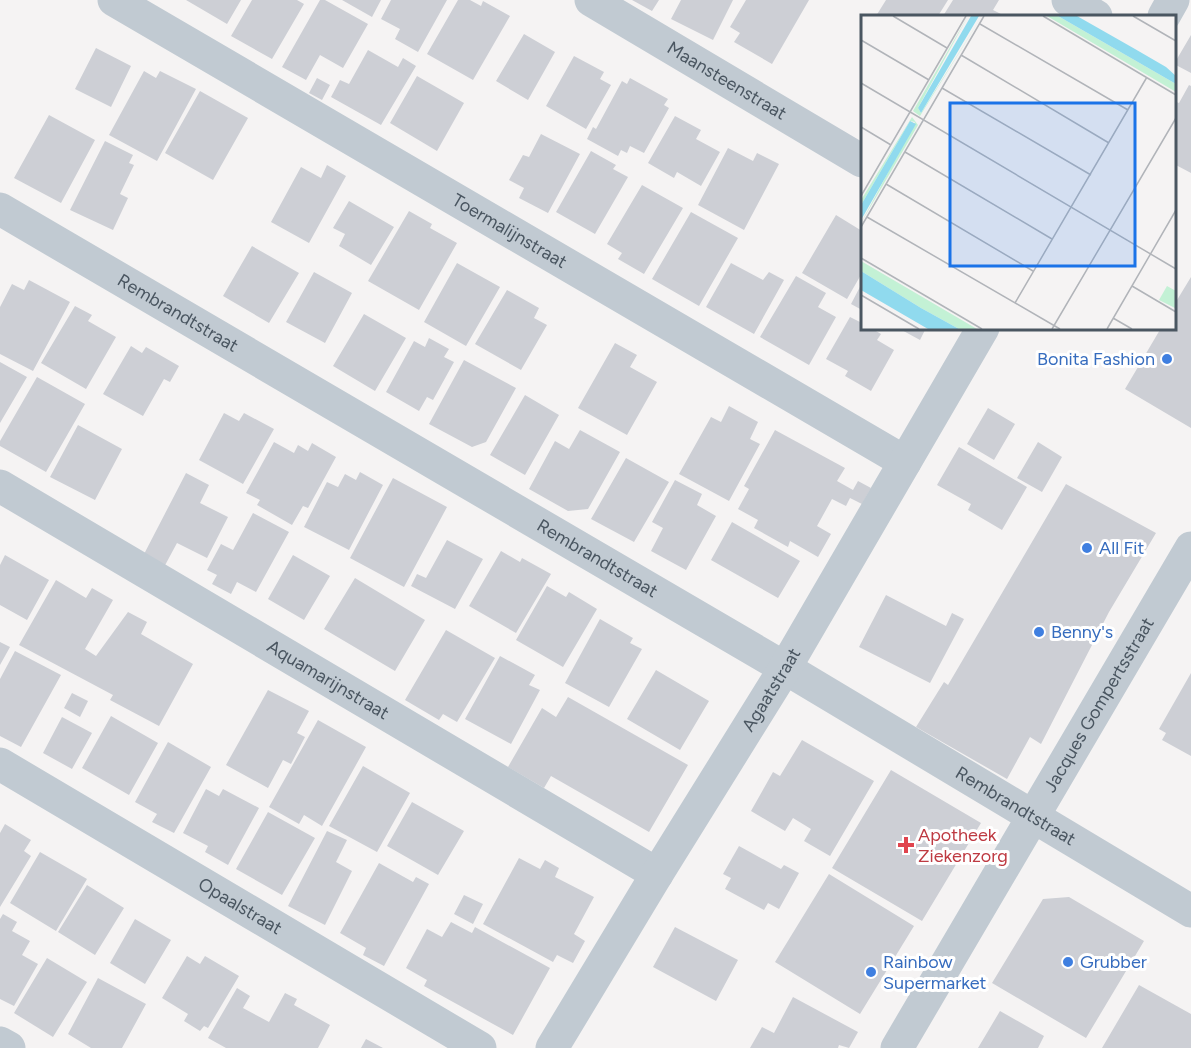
<svg xmlns="http://www.w3.org/2000/svg" width="1191" height="1048" font-family="Figtree,sans-serif">
  <rect width="100%" height="100%" fill="#f5f3f3"/>
  <path fill="#cdcfd5" d="M186,0H241L227,24Z
    M252,0H297L304,4L272,59L231,36Z
    M320,0H325L368,24L343,68L320,55L306,80L282,67Z
    M342,0H381L372,17Z
    M391,0H447L418,52L395,39L400,29L381,19Z
    M458,0H470L481,6L483,1L510,16L473,80L427,54Z
    M632,0H659L652,11Z
    M681,0H733L713,40L671,19Z
    M746,0H809L772,64L734,42L740,33L730,27Z
    M886,0H948L938,16H876Z
    M953,0H999L993,10L1005,16H943Z
    M524,34L555,52L528,100L496,81Z
    M1191,35V73L1174,64Z
    M96,48L131,66L111,107L75,89Z
    M368,50L398,67L403,58L416,66L381,125L331,97L340,80L349,84Z
    M574,56L604,72L600,79L611,85L586,129L546,106Z
    M144,71L156,78L160,71L196,89L157,161L109,135Z
    M417,76L464,103L437,151L390,123Z
    M317,78L330,85L322,100L309,93Z
    M630,78L668,99L664,105L669,108L644,153L630,146L627,153L621,150L618,156L587,139L593,127L596,129L622,81L627,84Z
    M1189,85L1191,86V173L1174,164V101L1179,103Z
    M200,91L248,118L213,180L165,153Z
    M49,115L95,140L61,203L14,178Z
    M675,116L701,130L696,139L720,152L701,186L677,172L674,178L648,163Z
    M541,134L580,154L548,213L519,198L524,188L509,180L523,155L529,157Z
    M105,141L133,155L129,163L134,165L120,194L128,198L113,230L70,210Z
    M728,148L753,161L757,153L779,164L744,230L698,205Z
    M591,151L616,165L613,169L628,177L595,234L556,212Z
    M327,165L346,176L309,243L271,222L301,167L321,178Z
    M642,185L683,208L644,274L618,259L622,253L607,244Z
    M349,201L394,227L371,265L339,246L345,234L333,228Z
    M409,211L432,224L430,228L457,243L419,310L368,281Z
    M691,212L738,238L699,306L652,279Z
    M836,215L862,231V273L847,299L802,273Z
    M252,246L299,273L269,323L223,296Z
    M457,263L500,287L466,346L424,322Z
    M731,263L763,280L769,272L784,280L754,334L706,307Z
    M314,272L352,293L325,343L286,322Z
    M796,276L826,293L818,307L836,317L809,365L760,337Z
    M1191,277V428L1125,389L1161,328H1174V305Z
    M29,280L70,302L33,371L0,354V307L12,284L24,290Z
    M862,283V310L851,304Z
    M507,290L539,308L534,318L547,325L521,370L475,344Z
    M75,306L92,315L88,321L116,337L86,389L41,363Z
    M364,314L406,338L375,391L333,366Z
    M850,317L862,323V328H871L881,334L877,340L894,350L871,391L845,376L848,371L826,359Z
    M898,328H926L920,340Z
    M429,338L449,349L444,357L454,362L433,400L427,397L419,411L386,392L414,341L425,347Z
    M615,343L637,355L630,367L657,382L627,435L578,408Z
    M131,346L142,353L146,347L179,366L170,382L164,379L143,416L103,394Z
    M464,360L516,388L486,442L472,447L429,424Z
    M0,362L27,377L0,423Z
    M37,377L85,404L46,472L0,446V441Z
    M525,395L559,415L525,475L490,455Z
    M729,406L758,422L750,439L760,444L729,501L679,474L711,417L721,422Z
    M988,408L1015,424L994,460L967,444Z
    M224,413L239,421L244,413L274,429L243,484L199,460Z
    M78,425L122,449L95,500L50,477Z
    M580,430L620,452L588,509L568,511L529,489L555,441L569,449Z
    M775,430L845,468L837,481L853,490L858,481L871,488L862,504L850,498L846,506L832,499L817,526L831,534L818,557L790,541L788,547L754,528L758,520L738,509L749,489L744,486Z
    M274,442L294,453L298,445L308,451L312,443L336,457L308,508L303,506L292,525L257,505L260,500L246,493Z
    M1038,442L1062,457L1042,492L1017,478Z
    M959,447L1027,487L1002,530L968,510L971,504L937,485Z
    M626,458L669,482L634,542L591,519Z
    M360,472L383,485L349,550L304,527L327,482L338,487L345,474L356,480Z
    M186,473L209,485L200,503L228,517L207,558L177,543L163,569L142,558Z
    M393,478L447,507L404,587L350,558Z
    M675,480L702,494L697,505L716,516L686,570L651,551L663,528L652,522Z
    M1066,484L1156,533L1109,612L1041,744L1030,737L1007,779L916,727L944,682L948,685Z
    M253,513L289,532L256,592L237,582L231,594L212,584L217,575L207,570L221,544L233,550Z
    M732,522L800,561L778,598L711,560Z
    M447,540L483,559L455,609L411,586L417,574L426,578Z
    M501,551L520,562L522,558L551,574L516,633L469,606Z
    M5,555L49,580L27,620L0,605V565Z
    M293,555L330,576L304,620L268,599Z
    M355,578L425,620L395,671L324,629Z
    M56,580L86,598L92,588L113,600L85,649L96,656L128,612L147,622L141,634L193,664L159,726L110,700L113,695L19,645Z
    M547,586L566,597L569,592L597,609L563,667L516,640Z
    M886,595L946,626L952,613L964,619L930,683L859,647Z
    M600,619L633,638L630,643L642,649L609,707L565,683Z
    M446,630L495,658L457,722L443,714L439,720L405,700Z
    M0,642L10,647L0,665Z
    M15,651L61,675L21,747L0,736V679Z
    M500,656L535,675L529,685L540,690L511,744L465,719Z
    M656,670L709,701L680,750L627,719Z
    M1191,673V756L1162,740L1166,733L1159,729Z
    M268,690L309,711L297,733L305,737L291,764L283,760L268,788L226,765Z
    M72,693L88,701L80,717L64,708Z
    M568,697L688,765L649,832L551,776L544,788L508,767L542,708L556,717Z
    M111,716L158,743L129,795L82,768Z
    M62,717L92,733L72,769L43,753Z
    M318,720L366,747L322,826L304,815L299,824L269,807Z
    M802,740L874,781L830,856L804,841L811,829L793,818L785,831L751,811L773,772L780,776Z
    M168,742L211,767L174,833L152,822L157,814L135,802Z
    M363,766L410,793L377,852L329,826Z
    M891,770L981,823L922,921L832,868Z
    M206,789L219,796L223,789L259,808L228,865L205,852L208,846L183,833Z
    M412,802L464,831L438,875L387,846Z
    M268,812L315,838L282,895L236,869Z
    M5,824L31,840L24,851L31,856L0,907V833Z
    M327,831L347,840L336,862L352,871L325,925L288,906Z
    M739,846L781,869L784,865L799,873L779,909L768,903L764,910L725,889L731,878L723,874Z
    M40,852L87,879L56,931L10,903Z
    M519,858L540,869L545,860L559,868L555,877L594,897L574,934L585,941L573,963L557,955L553,962L483,924Z
    M379,863L413,882L416,877L429,884L384,966L363,955L366,948L340,933Z
    M829,874L914,926L860,1014L775,962Z
    M87,885L124,908L95,955L58,932Z
    M464,895L483,904L473,924L454,914Z
    M1069,897L1144,941L1086,1038L992,983L1043,899Z
    M3,914L17,922L12,931L30,941L22,955L38,964L14,1006L0,999V919Z
    M135,919L171,940L145,984L110,963Z
    M451,922L472,933L475,927L550,968L513,1035L424,986L427,980L406,968L427,929L442,937Z
    M675,927L738,960L716,1001L653,967Z
    M187,956L200,964L205,956L239,976L208,1028L204,1026L200,1031L184,1021L188,1014L162,998Z
    M47,958L87,982L53,1037L14,1013Z
    M98,978L146,1004L122,1048H91L68,1034Z
    M1139,985L1191,1014V1048H1102Z
    M237,988L250,996L243,1008L269,1022L285,993L297,999L294,1005L330,1025L318,1048H226L208,1038Z
    M793,997L858,1032L849,1048L839,1045L838,1048H750L762,1027L774,1033Z
    M1000,1011L1044,1036L1038,1048H978Z
    M366,1039L383,1048H361Z"/>
  <g fill="none" stroke-linecap="round" stroke-linejoin="round">
    <g stroke="#c1cad2" stroke-width="33">
      <path id="s1" d="M114,0L905,462"/>
      <path id="s2" d="M591,0L862,161"/>
      <path d="M1068,0L1096,16"/>
      <path d="M1164,16L1173,0"/>
      <path id="s3" d="M0,209L785,668L1191,911"/>
      <path id="s4" d="M0,486L657,874"/>
      <path id="s5" d="M0,764L480,1048"/>
      <path d="M0,1043L9,1048"/>
      <path id="s6" d="M552,1048L657,874L785,668L983,328"/>
      <path id="s7" d="M897,1048L1191,548"/>
    </g>
  </g>
  <g fill="#3f7fe0" stroke="#fff" stroke-width="2">
    <circle cx="1167" cy="359" r="6"/>
    <circle cx="1087" cy="548" r="6"/>
    <circle cx="1039" cy="632" r="6"/>
    <circle cx="1068" cy="962" r="6"/>
    <circle cx="871" cy="972" r="6"/>
  </g>
  <path fill="#e0444e" stroke="#fff" stroke-width="2" d="M903 836h6v6h6v6h-6v6h-6v-6h-6v-6h6z"/>
  <g text-anchor="middle" stroke-width="6" stroke-linejoin="round" paint-order="stroke">
    <g font-size="18" fill="#4a5661" stroke="#fff">
      <text dy="6" stroke="none"><textPath href="#s2" startOffset="158">Maansteenstraat</textPath></text>
      <text dy="6" stroke="none"><textPath href="#s1" startOffset="458">Toermalijnstraat</textPath></text>
      <text dy="6" stroke="none"><textPath href="#s3" startOffset="206">Rembrandtstraat</textPath></text>
      <text dy="6" stroke="none"><textPath href="#s3" startOffset="692">Rembrandtstraat</textPath></text>
      <text dy="6" stroke="none"><textPath href="#s4" startOffset="381">Aquamarijnstraat</textPath></text>
      <text dy="6" stroke="none"><textPath href="#s6" startOffset="420">Agaatstraat</textPath></text>
      <text dy="6" stroke="none"><textPath href="#s7" startOffset="398">Jacques Gompertsstraat</textPath></text>
      <text dy="6" stroke="none"><textPath href="#s3" startOffset="1178">Rembrandtstraat</textPath></text>
      <text dy="6" stroke="none"><textPath href="#s5" startOffset="279">Opaalstraat</textPath></text>
    </g>
    <g font-size="18" fill="#366cbe" stroke="#fff" text-anchor="start">
      <text x="1155" y="365" text-anchor="end">Bonita Fashion</text>
      <text x="1099" y="554">All Fit</text>
      <text x="1051" y="638">Benny's</text>
      <text x="883" y="968">Rainbow<tspan x="883" dy="21">Supermarket</tspan></text>
      <text x="1080" y="968">Grubber</text>
    </g>
    <g font-size="18" fill="#be3a42" stroke="#fff" text-anchor="start">
      <text x="918" y="841">Apotheek<tspan x="918" dy="21">Ziekenzorg</tspan></text>
    </g>
  </g>
  <g transform="translate(861 15)">
    <rect width="315" height="315" fill="#f5f3f3"/>
    <path d="M107,1L57,93L60,98L121,1L59,101L52,96ZM186,1H197L315,69V77ZM51,102L57,110L0,208L54,107L49,106L0,190V185ZM0,246L116,314H98L60,293L0,256ZM306,271L315,276L314,293L298,285Z" fill="#c3f1d5"/>
    <path d="M110,1H118L60,98L57,93ZM197,1H216L274,34L305,52L315,61V69ZM49,106L55,109L0,205V190ZM0,256L60,293L98,314H67L0,275Z" fill="#90daee"/>
    <path fill="none" stroke="#b1b4b9" stroke-width="1.5" d="M32,1L86,33M182,1L315,80M272,1L315,26M119,9L267,95M0,25L68,65M100,40L248,128M0,68L315,254M81,73L230,160M0,112L30,130M44,137L191,224M25,169L172,256M0,181L105,1M6,202L199,314M0,212L123,1M0,243L121,314M271,271L315,297M0,280L58,314M154,288L286,62M252,303L271,314M191,314L315,103M246,314L315,195"/>
    <path fill="#1a73e8" fill-opacity="0.15" stroke="#1a73e8" stroke-width="3" d="M89,88H274V251H89Z"/>
    <rect width="315" height="315" fill="none" stroke="#4a5661" stroke-width="3"/>
  </g>
</svg>
